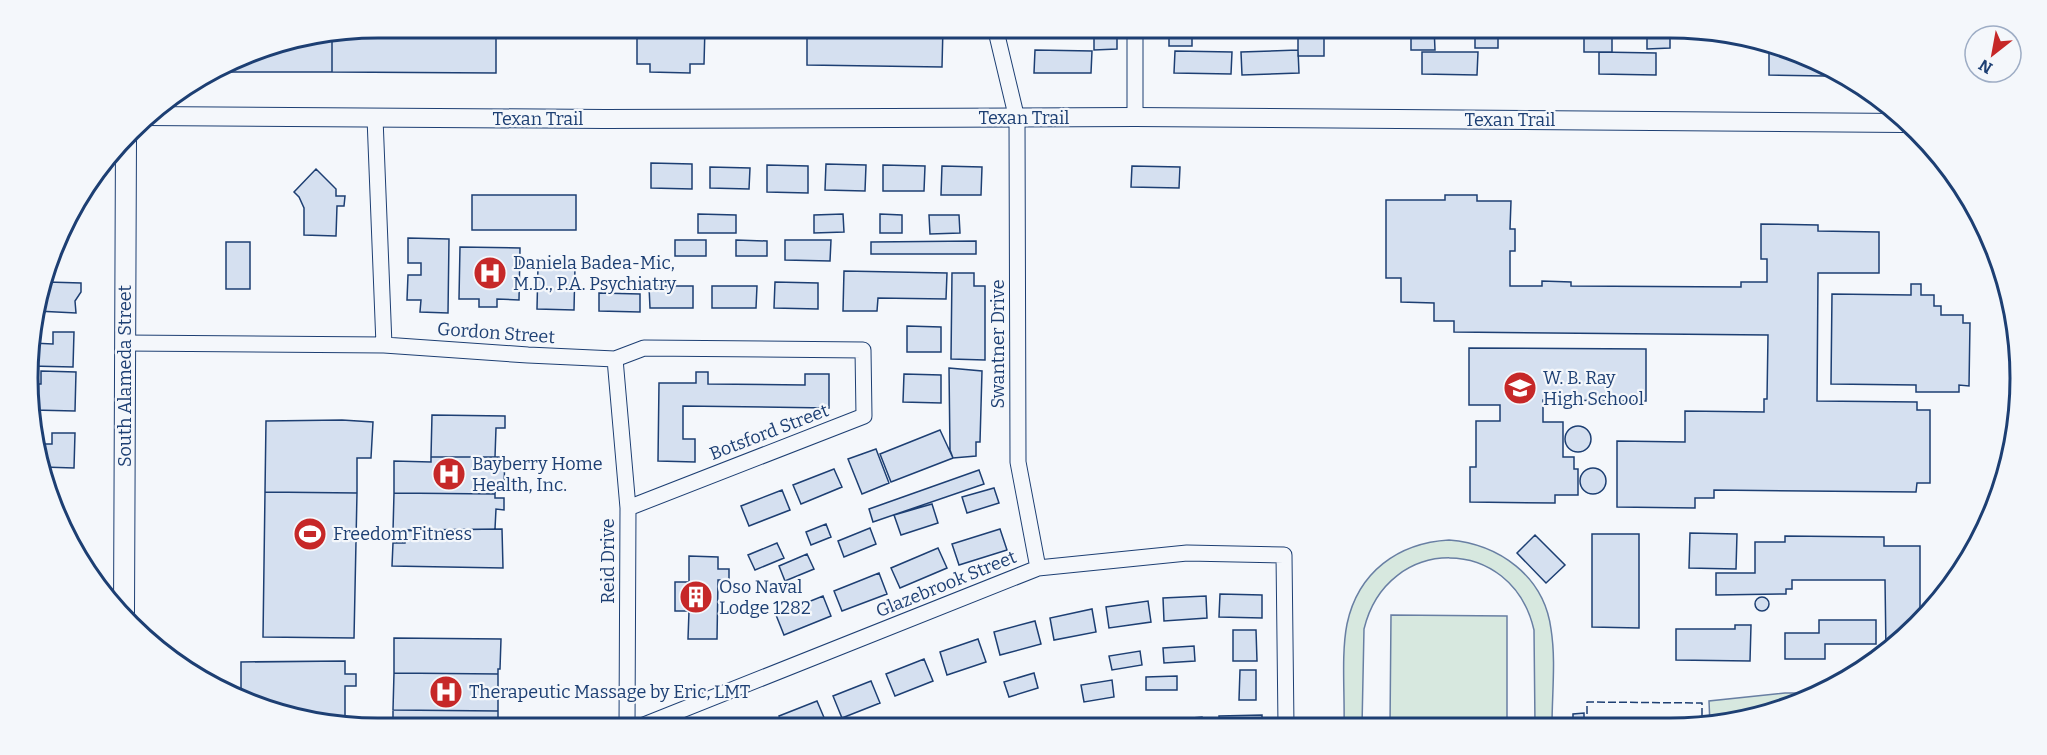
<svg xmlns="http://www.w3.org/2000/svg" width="2047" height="755" font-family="Bitter,serif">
  <rect width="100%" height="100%" fill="#f4f7fb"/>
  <path fill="#d7e8df" stroke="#687fa3" stroke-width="1.5" d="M1449,540C1499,544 1544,576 1551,629C1556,660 1552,694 1552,725H1535L1534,630C1512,534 1387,534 1364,629L1362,726H1344C1345,695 1341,654 1347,624C1358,572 1398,543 1449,540Z
    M1391,615L1507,616V725L1390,726Z
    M1785,693H1822L1716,725H1710L1709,701Z"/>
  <path fill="#d5e0f0" stroke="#1d3f73" stroke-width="1.5" d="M378,27H496V73L332,72V35Z
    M637,27H705L704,64H690V73L650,72V64H637Z
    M807,27H943L942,67L807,65Z
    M1094,27H1117V49L1094,50Z
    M1169,27H1192V46H1169Z
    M1298,27H1324V56H1298Z
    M1411,27H1434L1435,50H1411Z
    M1475,27H1498V48H1475Z
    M1584,27H1612V52H1584Z
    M1647,27H1670V48L1647,49Z
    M332,35V72H218L265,46Z
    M1759,39H1761L1779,48L1759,49Z
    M1035,50L1092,51L1091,73H1034Z
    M1298,50L1299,73L1242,75L1241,52Z
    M1175,51L1232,52L1231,74L1174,73Z
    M1422,52H1478L1477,75L1422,74Z
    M1599,52L1656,53V75L1599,74Z
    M1769,52L1788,53L1825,71V76L1769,75Z
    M651,163L692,164V189L651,188Z
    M826,164L866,165L865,191L825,190Z
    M767,165L808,166V193L767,192Z
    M883,165L925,166L924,191H883Z
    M942,166L982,167L981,195H941Z
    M1132,166L1180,167L1179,188L1131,187Z
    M710,167L750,168L749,189L710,188Z
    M316,169L336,189V196H345L344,206H337L336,236L304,235V208L299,197L294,192Z
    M472,195H576V230H472Z
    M1445,195H1477V201H1511L1510,229H1515V251H1510V286H1542V281L1571,282V286L1741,287V282H1767V259H1761V224L1818,225V231L1879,232V273H1818L1817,401L1917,402V410H1930V483H1917L1916,492L1714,490V498H1695V508L1617,507V441L1685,442V411L1764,412V399H1767L1768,335L1454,332V321H1434V303L1401,302V278H1386V200H1445Z
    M698,214L736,215V233H698Z
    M843,214L844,232L814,233V215Z
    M880,214L902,215V233H880Z
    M929,215H959L960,233L930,234Z
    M408,238L449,239L448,313L420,312L421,300H407L408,275H421V263H408Z
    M675,240H706V256H675Z
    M736,240L767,241V256H736Z
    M785,240H831L830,261L785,260Z
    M976,241V254H871V242Z
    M226,242H250V289H226Z
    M460,247L520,248L519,300L497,299V307H479V299H459Z
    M538,266H575L574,310L537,309Z
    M844,271L947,273L946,299L878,298L877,311H843Z
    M952,273H974V286H985V360L951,359Z
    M47,282L81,283V292L75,301L76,313L37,311Z
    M775,282L818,283V309L774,308Z
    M1911,284H1921V295H1934V306H1941V315H1963V323H1970L1969,386L1959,385V392H1916V385L1831,384L1832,294L1911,295Z
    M649,286H693V308H650Z
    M712,286H757L756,308H712Z
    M599,293L640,294V312L599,311Z
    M907,326L941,327V352H907Z
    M53,332H74L73,367L31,366L32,343L53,344Z
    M1469,348L1646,349V401L1543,400V422H1563V457H1574V469H1578V495H1555V503L1470,502V467H1476V421H1500V405H1469Z
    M949,368L982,371L980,442H976V456L953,458L950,450Z
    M41,371L76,372L75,411L33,410L32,384H41Z
    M696,372H708V384L805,385V374H829V408L683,406V439H695V462L658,461L659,383H696Z
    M904,374L941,375V403L903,402Z
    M432,415L505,416V428H496L495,457H431Z
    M342,420L373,422L371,458H357V493L265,492L266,421Z
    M1565 439a13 13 0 1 1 26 0a13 13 0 1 1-26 0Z
    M940,430L953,458L891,482L880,454Z
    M52,433H75L74,468L43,467L34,444H52Z
    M876,449L889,483L862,494L848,459Z
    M431,457H505L504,486H496L495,494L394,493V461L431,462Z
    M1580 481a13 13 0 1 1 26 0a13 13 0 1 1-26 0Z
    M834,469L842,487L801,504L793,485Z
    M979,470L984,484L873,522L869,509Z
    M994,488L999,503L967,513L962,497Z
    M782,490L790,510L749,526L741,506Z
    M265,492L357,493L354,638L263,637Z
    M394,493L495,494V498H504V510L496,509L495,529L393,531Z
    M932,504L938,523L901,535L894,515Z
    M826,524L831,537L811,545L806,532Z
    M870,528L876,544L844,557L838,541Z
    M502,529L503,568L392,566L393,543H405L406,530Z
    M1000,529L1007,550L959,565L952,544Z
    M1690,533L1737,534L1736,569L1689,568Z
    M1592,534H1639V628L1592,627Z
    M1535,535L1565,565L1546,583L1517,553Z
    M1785,536L1884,537V546H1920V617L1901,641L1886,651L1885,580H1792V589H1786V594L1716,595V573H1755V542H1785Z
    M777,543L784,558L755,570L748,555Z
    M938,548L947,568L900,588L891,568Z
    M807,554L814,569L785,581L779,566Z
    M689,556L718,557V569H729V580H718L717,639H688L689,611H675V582H689Z
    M879,573L887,594L842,611L834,591Z
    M1220,594L1262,595V618L1219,617Z
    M823,596L831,616L784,635L776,615Z
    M1206,596L1207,618L1164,621L1163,598Z
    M1755 604a7 7 0 1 1 14 0a7 7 0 1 1-14 0Z
    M1148,601L1151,622L1109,628L1106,607Z
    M1092,609L1096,632L1054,640L1050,618Z
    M1819,620H1876V644H1825V659H1785V633H1819Z
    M1035,621L1041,644L1000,655L994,632Z
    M1735,625H1751L1750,661L1676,660V629H1735Z
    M1233,630H1256L1257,661H1233Z
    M394,638L501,639L500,669H498V674L394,673Z
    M978,639L986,662L947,675L940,652Z
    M1194,646L1195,661L1164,663L1163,648Z
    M1140,651L1142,665L1112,670L1109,656Z
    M924,659L933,681L895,696L886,674Z
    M345,661V674H356V686H345V724L286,716L241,694V662Z
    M1240,670H1256V700H1239Z
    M394,673L498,674V711L393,710Z
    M1034,673L1038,688L1009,697L1004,682Z
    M1177,676V690H1146V677Z
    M1112,680L1114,697L1084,702L1081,685Z
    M871,681L880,703L842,718L833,696Z
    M817,701L828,727H783L779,716Z
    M393,710L498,711V728H393Z
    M1584,713V725H1573V714Z
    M1262,715V726H1219V716Z
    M1202,717L1203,726H1159V721Z"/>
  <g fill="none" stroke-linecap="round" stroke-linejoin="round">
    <defs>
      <path id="minor" d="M995,27L1017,119L1018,462L1038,568
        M1135,27V117
        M375,118L384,345
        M124,343L384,345L528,355L615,359L644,348L863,350L864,416L628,508
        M615,359L628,508L627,727
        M639,727L1038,568L1187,553L1284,555L1286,726"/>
      <path id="tertiary" d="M144,116L605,119L1135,117L1903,123"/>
      <path id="secondary" d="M124,613L126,139"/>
    </defs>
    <use href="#minor" stroke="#1d3f73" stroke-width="17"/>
    <use href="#tertiary" stroke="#1d3f73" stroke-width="20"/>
    <use href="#secondary" stroke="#1d3f73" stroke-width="22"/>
    <use href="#minor" stroke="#f4f7fb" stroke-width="15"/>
    <use href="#tertiary" stroke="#f4f7fb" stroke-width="18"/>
    <use href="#secondary" stroke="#f4f7fb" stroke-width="20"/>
    <path stroke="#1d3f73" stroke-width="1.5" stroke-dasharray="8 3" stroke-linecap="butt" d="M1587,725V702L1702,703V725"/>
  </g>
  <defs>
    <symbol id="hospital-disc" viewBox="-11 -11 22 22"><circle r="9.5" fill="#c62828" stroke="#f4f7fb"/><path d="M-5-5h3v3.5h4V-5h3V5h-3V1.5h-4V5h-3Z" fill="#fff"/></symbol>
    <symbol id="school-disc" viewBox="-11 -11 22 22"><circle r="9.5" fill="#c62828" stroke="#f4f7fb"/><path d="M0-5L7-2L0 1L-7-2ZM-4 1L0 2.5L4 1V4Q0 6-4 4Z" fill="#fff"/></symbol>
    <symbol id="stadium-disc" viewBox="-11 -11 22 22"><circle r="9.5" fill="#c62828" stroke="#f4f7fb"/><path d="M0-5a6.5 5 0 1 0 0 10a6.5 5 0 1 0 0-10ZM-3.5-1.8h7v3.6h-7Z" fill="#fff"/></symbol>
    <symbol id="building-disc" viewBox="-11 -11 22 22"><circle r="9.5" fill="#c62828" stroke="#f4f7fb"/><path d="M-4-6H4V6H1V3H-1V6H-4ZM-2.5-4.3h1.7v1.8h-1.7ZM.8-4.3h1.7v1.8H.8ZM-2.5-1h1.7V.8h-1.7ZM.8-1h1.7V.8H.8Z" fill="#fff"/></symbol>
  </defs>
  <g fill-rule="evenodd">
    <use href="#hospital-disc" x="471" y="254" width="38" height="38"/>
    <use href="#school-disc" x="1501" y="369" width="38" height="38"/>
    <use href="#hospital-disc" x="430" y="455" width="38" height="38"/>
    <use href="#stadium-disc" x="291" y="515" width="38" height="38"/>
    <use href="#building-disc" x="677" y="578" width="38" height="38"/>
    <use href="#hospital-disc" x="427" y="673" width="38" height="38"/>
  </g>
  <g text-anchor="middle" stroke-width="4.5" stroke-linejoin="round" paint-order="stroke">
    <g font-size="18" fill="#1d3f73" stroke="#f4f7fb">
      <text x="1024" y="124">Texan Trail</text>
      <text x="538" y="125">Texan Trail</text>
      <text x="1510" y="126">Texan Trail</text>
      <text transform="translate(496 333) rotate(4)" y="6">Gordon Street</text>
      <text transform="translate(998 344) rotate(-90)" y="6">Swantner Drive</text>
      <text transform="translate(125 376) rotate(-90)" y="6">South Alameda Street</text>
      <text transform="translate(769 432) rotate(-21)" y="6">Botsford Street</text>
      <text transform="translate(608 561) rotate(-90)" y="6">Reid Drive</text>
      <text transform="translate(946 584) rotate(-22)" y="6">Glazebrook Street</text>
    </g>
    <g font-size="18" fill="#1d3f73" stroke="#f4f7fb" text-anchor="start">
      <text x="513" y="269">Daniela Badea-Mic,<tspan x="513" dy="21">M.D., P.A. Psychiatry</tspan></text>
      <text x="1543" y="384">W. B. Ray<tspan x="1543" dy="21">High School</tspan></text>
      <text x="472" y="470">Bayberry Home<tspan x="472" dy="21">Health, Inc.</tspan></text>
      <text x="333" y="540">Freedom Fitness</text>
      <text x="719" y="593">Oso Naval<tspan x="719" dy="21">Lodge 1282</tspan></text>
      <text x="469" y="698">Therapeutic Massage by Eric, LMT</text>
    </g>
  </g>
  <path d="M0 0H2047V755H0ZM378 38H1670A340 340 0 0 1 2010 378V378A340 340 0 0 1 1670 718H378A340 340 0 0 1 38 378V378A340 340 0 0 1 378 38Z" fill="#f4f7fb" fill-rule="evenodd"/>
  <path fill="none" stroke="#1d3f73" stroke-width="3" d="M378 38H1670A340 340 0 0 1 2010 378V378A340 340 0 0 1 1670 718H378A340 340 0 0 1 38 378V378A340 340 0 0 1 378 38Z"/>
  <g transform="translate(1993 54) rotate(211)"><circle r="28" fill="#f4f7fb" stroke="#9eadc5" stroke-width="1.5"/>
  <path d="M0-4.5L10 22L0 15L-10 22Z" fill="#c62828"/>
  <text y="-9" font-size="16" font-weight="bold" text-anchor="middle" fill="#1d3f73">N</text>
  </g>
</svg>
